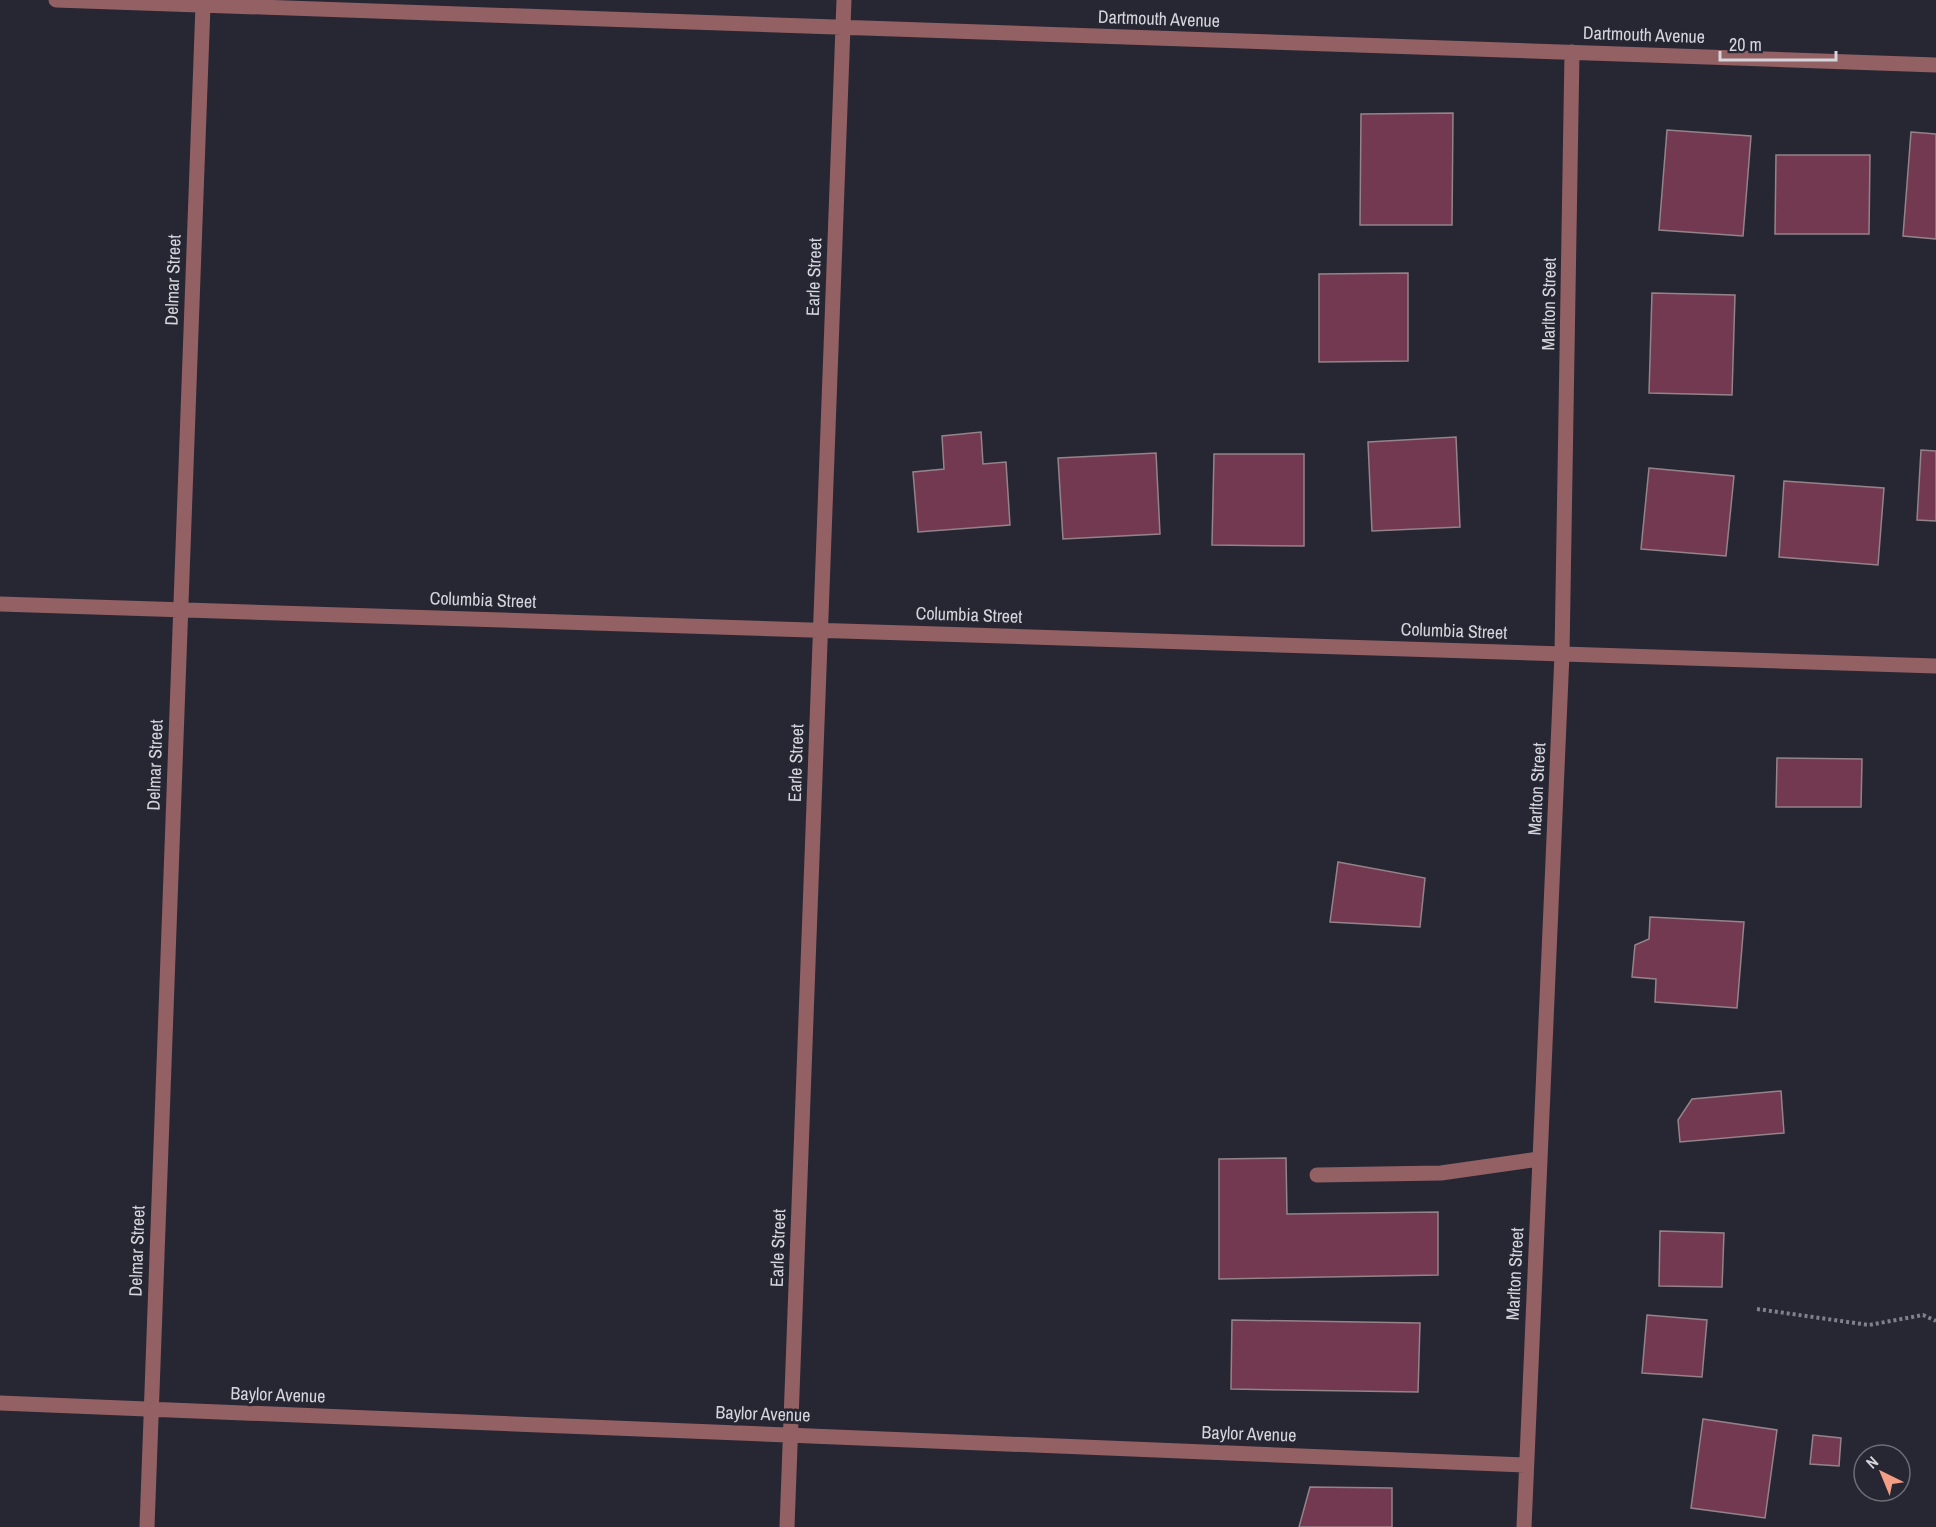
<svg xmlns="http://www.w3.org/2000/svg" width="1936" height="1527" font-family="'Archivo Narrow',sans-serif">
  <rect width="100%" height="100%" fill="#272733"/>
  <path fill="#723951" stroke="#948389" stroke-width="1.5" d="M1453,113L1452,225H1360L1361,114Z
    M1667,130L1751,136L1743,236L1659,230Z
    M1911,132L1936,134V239L1903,236Z
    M1776,155H1870L1869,234H1775Z
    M1408,273V361L1319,362V274Z
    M1652,293L1735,295L1732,395L1649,393Z
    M981,432L983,464L1006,462L1010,525L918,532L913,472L944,469L942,436Z
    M1456,437L1460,527L1372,531L1368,442Z
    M1921,450L1936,451V521L1917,520Z
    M1156,453L1160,534L1063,539L1058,458Z
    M1214,454H1304V546L1212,545Z
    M1649,468L1734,476L1726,556L1641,549Z
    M1784,481L1884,488L1878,565L1779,557Z
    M1777,758L1862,759L1861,807H1776Z
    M1338,862L1425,878L1420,927L1330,922Z
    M1650,917L1744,922L1737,1008L1655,1002L1656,979L1632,977L1635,945L1649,939Z
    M1781,1091L1784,1133L1680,1142L1678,1120L1692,1099Z
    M1286,1158L1287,1214L1438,1212V1275L1219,1279V1159Z
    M1660,1231L1724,1233L1722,1287L1659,1286Z
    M1647,1315L1707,1320L1702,1377L1642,1373Z
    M1232,1320L1420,1323L1418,1392L1231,1389Z
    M1703,1419L1777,1430L1765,1518L1691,1508Z
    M1813,1435L1841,1438L1839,1466L1810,1464Z
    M1310,1487L1392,1488V1527H1299Z"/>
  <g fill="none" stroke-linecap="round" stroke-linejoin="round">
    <path stroke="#81818c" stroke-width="4" stroke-dasharray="3 3" stroke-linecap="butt" d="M1757,1309L1869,1325L1923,1315L1936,1321"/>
    <path stroke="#936164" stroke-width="15" d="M56,0L1936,65
      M0,604L1936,666
      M1317,1175L1441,1173L1539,1159
      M0,1403L1525,1465
      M147,1527L203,5
      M787,1527L844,0
      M1524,1527L1562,654L1572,52"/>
  </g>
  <g text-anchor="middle" stroke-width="6" stroke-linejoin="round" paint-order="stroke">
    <g font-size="18" fill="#d5d5de" stroke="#272733">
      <text transform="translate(1159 19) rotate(2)" y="6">Dartmouth Avenue</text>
      <text transform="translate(1644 35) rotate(2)" y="6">Dartmouth Avenue</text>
      <text transform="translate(814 277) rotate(-88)" y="6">Earle Street</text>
      <text transform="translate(173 280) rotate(-88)" y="6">Delmar Street</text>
      <text transform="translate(1549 304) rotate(-89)" y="6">Marlton Street</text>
      <text transform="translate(483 600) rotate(2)" y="6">Columbia Street</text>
      <text transform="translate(969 615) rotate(2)" y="6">Columbia Street</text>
      <text transform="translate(1454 631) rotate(2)" y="6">Columbia Street</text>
      <text transform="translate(796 763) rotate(-88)" y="6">Earle Street</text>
      <text transform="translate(155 765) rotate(-88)" y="6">Delmar Street</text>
      <text transform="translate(1537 789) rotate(-87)" y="6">Marlton Street</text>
      <text transform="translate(778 1248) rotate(-88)" y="6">Earle Street</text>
      <text transform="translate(137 1251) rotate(-88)" y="6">Delmar Street</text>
      <text transform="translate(1515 1274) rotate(-87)" y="6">Marlton Street</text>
      <text transform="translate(278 1395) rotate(2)" y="6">Baylor Avenue</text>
      <text transform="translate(763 1414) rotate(2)" y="6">Baylor Avenue</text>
      <text transform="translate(1249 1434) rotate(2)" y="6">Baylor Avenue</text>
    </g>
  </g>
  <g transform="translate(1882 1473) rotate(317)"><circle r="28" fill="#272733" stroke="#6d6d77" stroke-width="1.5"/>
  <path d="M0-4.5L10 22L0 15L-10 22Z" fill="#f49e86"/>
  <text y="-9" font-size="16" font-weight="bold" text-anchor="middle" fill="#d5d5de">N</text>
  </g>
  <path d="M1720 51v9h116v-9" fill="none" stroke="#d5d5de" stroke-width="3"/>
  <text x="1729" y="51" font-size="18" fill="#d5d5de" stroke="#272733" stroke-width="4.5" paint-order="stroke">20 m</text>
</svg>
